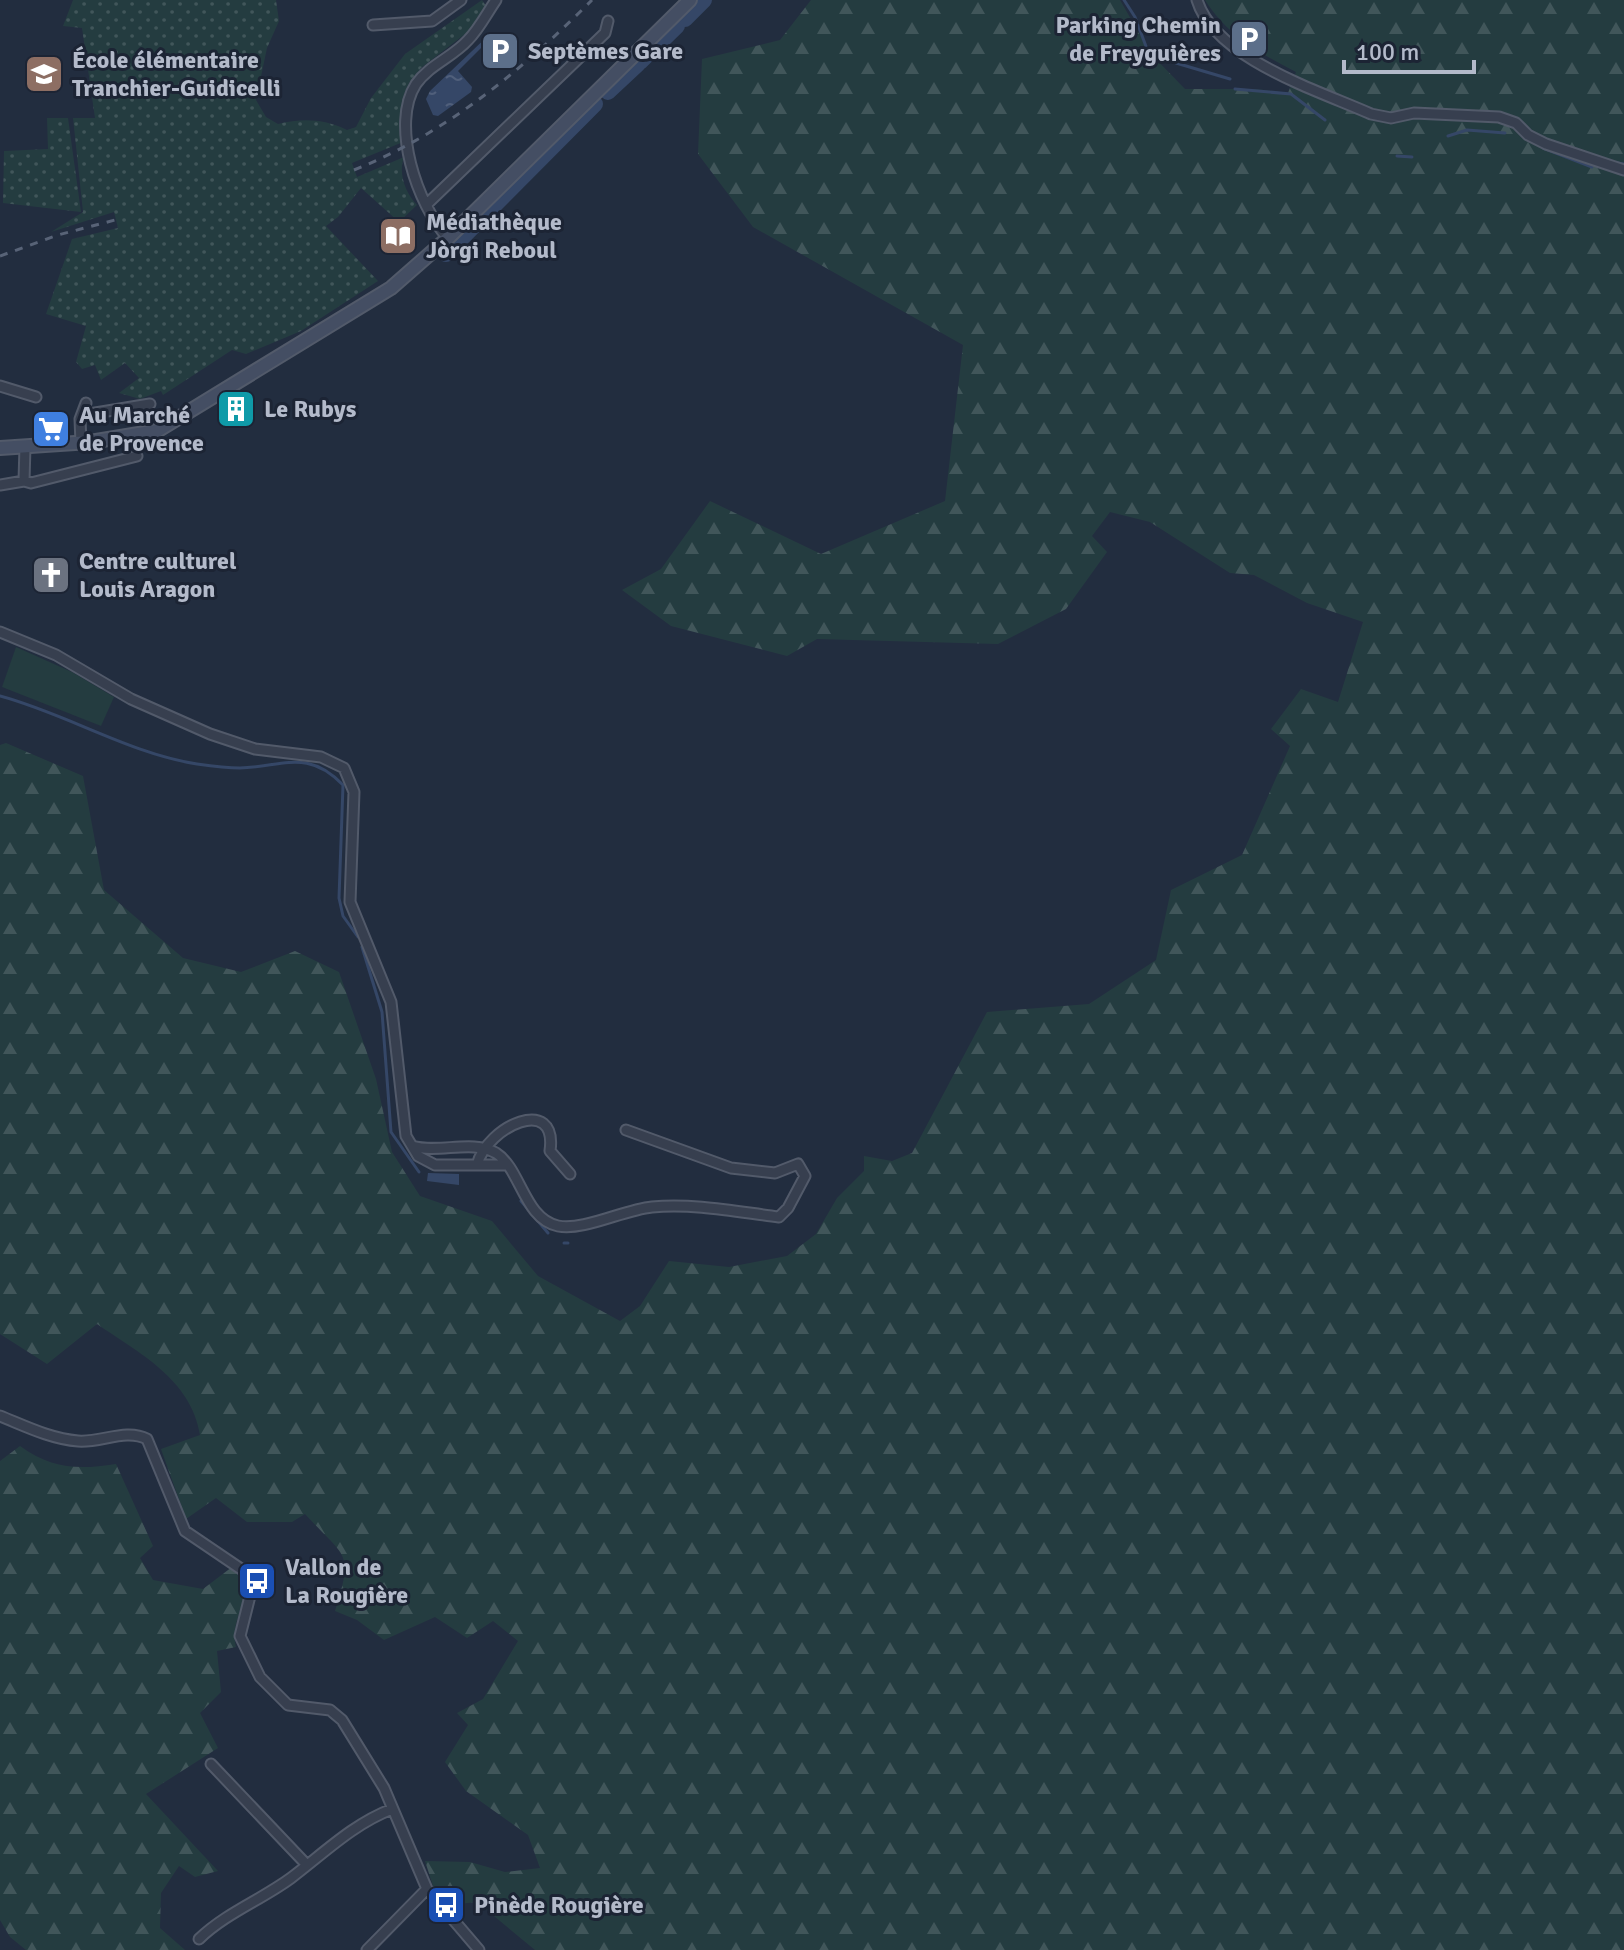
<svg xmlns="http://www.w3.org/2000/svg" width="1624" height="1950" font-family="Signika,sans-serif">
  <defs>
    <pattern id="grass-dots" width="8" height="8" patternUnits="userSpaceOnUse" patternTransform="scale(2)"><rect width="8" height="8" fill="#243c40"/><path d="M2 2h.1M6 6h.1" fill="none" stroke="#41565a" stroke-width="1.8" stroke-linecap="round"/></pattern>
    <pattern id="forest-firs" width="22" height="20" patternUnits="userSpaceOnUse" patternTransform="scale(2)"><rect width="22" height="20" fill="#243c40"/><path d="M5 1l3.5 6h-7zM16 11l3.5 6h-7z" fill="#41565a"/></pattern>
    <pattern id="water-ripples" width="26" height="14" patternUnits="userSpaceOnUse" patternTransform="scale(2)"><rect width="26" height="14" fill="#354767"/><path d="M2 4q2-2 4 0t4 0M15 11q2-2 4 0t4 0" fill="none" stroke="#505f7b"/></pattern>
  </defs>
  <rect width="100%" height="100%" fill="#222d3f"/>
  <path fill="url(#grass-dots)" d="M73,0H276L279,21L267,48L256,100L266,117L278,124C303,118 324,119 347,130L356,127L371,98L405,54L482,0L486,6L469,31L421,68L410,82L404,94L403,142L352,163L357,177L404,157C398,173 405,192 417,205L399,222L361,188L338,217L326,226L378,281L301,331L246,354L232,350L163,395L161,391L140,399L119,393L139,378L125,363L101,380L95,365L82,369L76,362L86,326L46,314L72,239L118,228L114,212L51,232L83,212L73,118H95L82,28L63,26Z
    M47,118H68L81,212L3,203L4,151L48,149Z"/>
  <path fill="url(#forest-firs)" d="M811,0H1120L1151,54L1185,89H1256L1288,93L1296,72C1259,53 1227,35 1205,0H1624V1950H535L477,1902L449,1905L433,1886L425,1861L470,1862L505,1872L540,1868L528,1835L466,1791L445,1762L468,1725L457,1713L483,1699L518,1641L493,1621L467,1638L435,1617L384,1640L357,1620L335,1611C354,1550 346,1559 305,1514L292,1522H247L216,1498L186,1519L161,1449L200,1435C191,1379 139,1353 97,1324L47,1364L0,1334V745L6,743L83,776L104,890L183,958L241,972L295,951L339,972L376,1079L392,1152L420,1196L492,1221L538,1276L620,1321L640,1306L669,1261L729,1267L787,1256L816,1234L837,1198L864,1171V1156L892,1161L912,1153L987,1012L1089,1004L1156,960L1171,890L1242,855L1290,746L1271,729L1301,689L1338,702L1363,622L1307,603L1254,575L1230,573L1150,522L1110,512L1092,536L1107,552L1066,609L998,644L817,639L787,656L671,626L622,590L661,569L710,501L821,554L945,501L963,345L753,227L698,154L702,59L780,40Z
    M20,1446C52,1469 78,1470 116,1464L153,1546L140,1558L153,1580L203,1589L232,1567C259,1601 228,1614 236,1647L217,1651L221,1692L200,1713L218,1748L146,1794L218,1871L195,1877L179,1866L161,1893L160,1928L185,1950H26L10,1937L0,1920V1461Z"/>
  <path fill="#243c40" d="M16,647L72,672L114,697L101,726L2,687Z"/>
  <path fill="url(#water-ripples)" d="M492,32L494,35L458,71L472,87L471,92L438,116L433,115L426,99L430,91Z
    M428,1173L459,1174V1185L427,1181Z"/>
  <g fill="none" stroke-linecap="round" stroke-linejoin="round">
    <path stroke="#354767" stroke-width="3" d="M1124,0L1135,17L1147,49L1176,63L1230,79
      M1235,89L1291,94L1325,120
      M1448,136L1467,130L1505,133
      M1543,148L1592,167
      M1397,156L1412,157
      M1612,162L1624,164
      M0,696C67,714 128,753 197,764C211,766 227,768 240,768C282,767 308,748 343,785L339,898L343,916L358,937
      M362,947L382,1012L391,1132L419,1172
      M521,1201L548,1233
      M564,1243H568"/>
    <path stroke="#354767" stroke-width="16" d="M685,19L704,0
      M640,62L677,26
      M608,92L638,64
      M446,254L595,104"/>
    <defs>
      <path id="street" d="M1197,0C1215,59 1320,91 1371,114L1391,118L1414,113L1499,117L1516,123L1528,135L1546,144L1624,170
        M373,25L432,21L461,0
        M426,205L605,33L608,21
        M448,238C417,205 390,124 416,84C429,65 453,57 468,40C479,29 487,13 496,0
        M0,386L36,397
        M83,415L150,404
        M81,443L80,419L86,403
        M24,481L31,483L137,456
        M0,485L24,481L25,446
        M0,632L56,655L131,699L210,734L255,749L321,757L344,768L354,792L350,902L391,1002L406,1136L418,1156L435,1165H508
        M412,1146C439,1154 472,1139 496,1153C521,1169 524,1219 558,1226C584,1231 623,1210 652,1207C694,1203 738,1212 779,1217L788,1208L805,1176L798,1164L775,1173L731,1168L626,1130
        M477,1165C487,1126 558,1094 550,1151L570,1174
        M0,1416C25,1426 51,1439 78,1441C101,1443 126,1428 147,1439L185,1531L244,1571L250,1596L240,1636L260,1677L288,1705L330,1710L342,1720L384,1788L427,1889L479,1950
        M211,1764L306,1864
        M199,1939C226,1913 261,1900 291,1878C324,1853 353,1824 392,1809
        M367,1950L427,1889"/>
      <path id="secondary" d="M0,448L90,442L157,431L391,288L448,238L690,0"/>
    </defs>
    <use href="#street" stroke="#525a6a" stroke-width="13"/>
    <use href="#secondary" stroke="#525a6a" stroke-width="16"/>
    <use href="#street" stroke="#373f4f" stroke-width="9"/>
    <use href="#secondary" stroke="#444e63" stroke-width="12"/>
    <path stroke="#586377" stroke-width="3" stroke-dasharray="8 8" stroke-linecap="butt" d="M354,170C447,133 522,70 592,0
      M0,256L58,235L115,220"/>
  </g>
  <defs>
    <symbol id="parking-square" viewBox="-11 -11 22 22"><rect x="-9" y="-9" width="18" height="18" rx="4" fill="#5c6f8a" stroke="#1c2434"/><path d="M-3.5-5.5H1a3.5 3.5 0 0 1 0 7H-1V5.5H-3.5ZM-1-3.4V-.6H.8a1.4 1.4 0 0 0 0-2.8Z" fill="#fff"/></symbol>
    <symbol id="school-square" viewBox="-11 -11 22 22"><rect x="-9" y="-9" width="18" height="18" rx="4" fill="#8d6e63" stroke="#1c2434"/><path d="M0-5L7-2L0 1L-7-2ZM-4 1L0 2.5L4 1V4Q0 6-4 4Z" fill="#fff"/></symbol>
    <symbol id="library-square" viewBox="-11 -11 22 22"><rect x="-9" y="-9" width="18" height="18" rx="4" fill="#8d6e63" stroke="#1c2434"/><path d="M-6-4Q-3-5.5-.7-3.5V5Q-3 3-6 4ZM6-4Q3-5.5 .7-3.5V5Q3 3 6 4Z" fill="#fff"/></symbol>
    <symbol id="building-square" viewBox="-11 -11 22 22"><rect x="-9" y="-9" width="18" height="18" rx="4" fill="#0f9aa8" stroke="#1c2434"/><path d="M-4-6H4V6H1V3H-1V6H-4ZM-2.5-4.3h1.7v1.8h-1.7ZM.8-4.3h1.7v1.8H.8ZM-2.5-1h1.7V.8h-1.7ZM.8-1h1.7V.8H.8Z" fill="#fff"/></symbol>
    <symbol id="supermarket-square" viewBox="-11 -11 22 22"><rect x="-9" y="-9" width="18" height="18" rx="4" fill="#3f7fe0" stroke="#1c2434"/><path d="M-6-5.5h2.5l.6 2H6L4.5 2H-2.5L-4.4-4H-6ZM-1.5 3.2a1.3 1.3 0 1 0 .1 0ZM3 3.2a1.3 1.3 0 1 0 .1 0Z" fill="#fff"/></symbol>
    <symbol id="church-square" viewBox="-11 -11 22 22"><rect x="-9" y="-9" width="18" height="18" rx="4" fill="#6b7280" stroke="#1c2434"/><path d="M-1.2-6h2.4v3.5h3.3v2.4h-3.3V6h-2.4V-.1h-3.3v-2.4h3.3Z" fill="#fff"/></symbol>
    <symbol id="bus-square" viewBox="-11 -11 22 22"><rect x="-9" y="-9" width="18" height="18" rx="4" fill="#1a4fb4" stroke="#1c2434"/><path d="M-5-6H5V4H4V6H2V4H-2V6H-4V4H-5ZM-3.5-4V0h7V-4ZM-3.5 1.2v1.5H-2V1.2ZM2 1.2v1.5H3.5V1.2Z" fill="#fff"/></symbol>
  </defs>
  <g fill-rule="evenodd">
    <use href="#parking-square" x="1227" y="17" width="44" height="44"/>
    <use href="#parking-square" x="478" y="29" width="44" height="44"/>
    <use href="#school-square" x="22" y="52" width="44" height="44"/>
    <use href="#library-square" x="376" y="214" width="44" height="44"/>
    <use href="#building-square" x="214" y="387" width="44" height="44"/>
    <use href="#supermarket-square" x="29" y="407" width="44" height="44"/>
    <use href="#church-square" x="29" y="553" width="44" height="44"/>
    <use href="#bus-square" x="235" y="1559" width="44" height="44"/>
    <use href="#bus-square" x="424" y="1883" width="44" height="44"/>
  </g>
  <g text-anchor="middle" stroke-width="6" stroke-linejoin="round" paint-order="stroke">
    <g font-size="24" font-weight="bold" fill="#b3baca" stroke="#1c2434" text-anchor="start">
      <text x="1221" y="33" text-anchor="end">Parking Chemin<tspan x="1221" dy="28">de Freyguières</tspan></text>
      <text x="528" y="59">Septèmes Gare</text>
      <text x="72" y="68">École élémentaire<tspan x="72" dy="28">Tranchier-Guidicelli</tspan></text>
      <text x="426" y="230">Médiathèque<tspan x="426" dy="28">Jòrgi Reboul</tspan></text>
      <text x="264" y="417">Le Rubys</text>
      <text x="79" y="423">Au Marché<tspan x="79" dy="28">de Provence</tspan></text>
      <text x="79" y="569">Centre culturel<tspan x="79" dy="28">Louis Aragon</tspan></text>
      <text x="285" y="1575">Vallon de<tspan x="285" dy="28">La Rougière</tspan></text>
      <text x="474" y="1913">Pinède Rougière</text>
    </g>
  </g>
  <path d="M1344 60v12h130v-12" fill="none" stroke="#b3baca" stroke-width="4"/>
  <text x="1356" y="60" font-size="24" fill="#b3baca" stroke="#1c2434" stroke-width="6" paint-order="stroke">100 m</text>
</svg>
